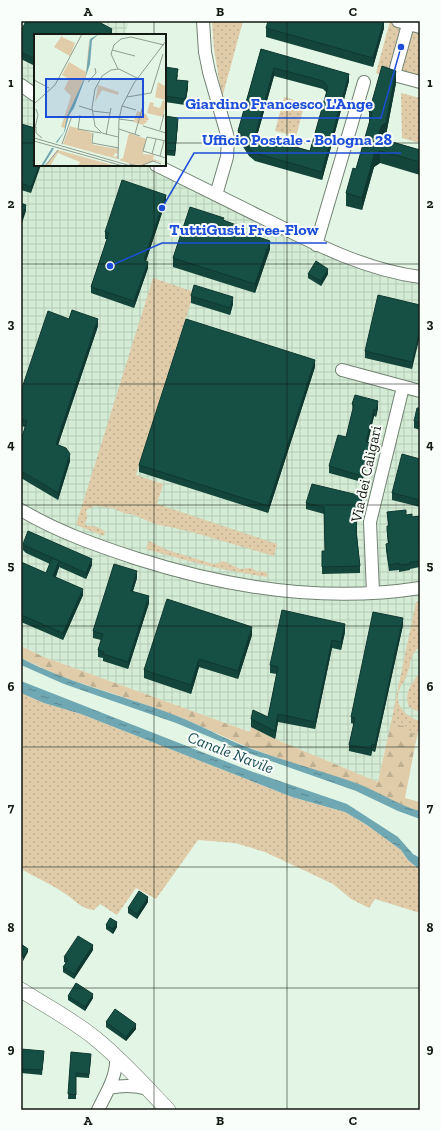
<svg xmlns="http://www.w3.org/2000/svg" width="441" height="1131" font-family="'Zilla Slab',serif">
  <defs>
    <pattern id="industrial-grid" width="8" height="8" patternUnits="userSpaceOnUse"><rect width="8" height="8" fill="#d4ecd5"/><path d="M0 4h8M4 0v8" fill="none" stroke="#b5cab6"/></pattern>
    <pattern id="green-dots" width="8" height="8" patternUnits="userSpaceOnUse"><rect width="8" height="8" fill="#e0cca9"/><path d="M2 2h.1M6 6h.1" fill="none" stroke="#bfaf91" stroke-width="1.8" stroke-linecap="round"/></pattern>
    <pattern id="forest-firs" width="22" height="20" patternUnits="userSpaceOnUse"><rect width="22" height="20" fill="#e0cca9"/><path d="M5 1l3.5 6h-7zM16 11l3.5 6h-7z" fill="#bfaf91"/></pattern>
    <pattern id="water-ripples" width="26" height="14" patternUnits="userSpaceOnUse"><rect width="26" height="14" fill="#6fa7b2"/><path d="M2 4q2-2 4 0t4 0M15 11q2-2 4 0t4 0" fill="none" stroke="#5a8790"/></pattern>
  </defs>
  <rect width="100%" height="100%" fill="#e3f5e4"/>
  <path fill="url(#industrial-grid)" d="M21,21H129L125,35H35V165H148L269,229L385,277L420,282V723L392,717L378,782L275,739L251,727L250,732L44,657L21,646Z"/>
  <path fill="url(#green-dots)" d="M212,21H243L222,98L214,49Z
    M390,21H420V86L376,73Z
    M401,93L420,98V143L402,138Z
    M284,97L305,103L296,136L275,131Z
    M153,278L194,292L136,475L163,484L157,504L277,544L274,556L188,531L155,524L132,514H127L112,508L95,506L86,510L87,518L85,524L87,526C93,525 101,528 105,532L104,536L76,525Z
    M149,541L167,550L210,563L215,564L223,561L240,569L251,568L258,572L263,571L268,574L267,577C226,571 186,561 146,549Z
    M420,601V647C410,652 411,665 407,674C406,680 402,683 400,688C393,704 404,716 419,721L420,723L415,746L413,734L395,725L390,727L416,602Z
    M420,675V710L417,711L409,707C404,694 410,686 417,676Z
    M21,693L44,703L81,714L292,797L345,812L367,825L401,850L408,860L420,870V913L375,899L369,908L351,899L333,884L265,852L235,843L198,840L156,899L136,888L117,915L100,904L94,910C83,910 76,901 67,895C55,886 35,877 21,869Z"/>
  <path fill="url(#forest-firs)" d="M21,646L44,657L250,732L251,727L275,739L378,782L390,727L394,725L406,726L413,734L415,746L405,798L420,802V811L405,807L358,784L279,759L243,745L182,718L123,697L59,676L21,658Z"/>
  <path fill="url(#water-ripples)" d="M21,658C70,684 126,696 177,716C200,725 221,737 244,746C281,760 319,770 356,783C378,791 397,805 420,811V819L398,811L356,791L251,754L176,723L64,684L21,665Z
    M21,681L253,772L347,804L398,837L413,854L420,858V870L408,860L401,850L367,825L345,812L292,797L81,714L44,703L21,693Z"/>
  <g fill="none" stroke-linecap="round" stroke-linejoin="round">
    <defs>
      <path id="minor" d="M203,21L205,52L209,72L228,138L227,157L216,195
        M398,21L420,27
        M409,21L394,75L420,82
        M21,85L35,95
        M156,165C195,184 233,203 271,222C319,246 367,270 420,277
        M316,245L364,82
        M342,370L420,391
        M21,510C58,532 98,546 138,559C229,588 325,603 420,588
        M373,593L370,522L403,387
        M116,1057C117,1068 114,1077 109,1088C123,1085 135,1085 148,1089
        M98,1110L109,1088"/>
      <path id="major" d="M21,990C46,1006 73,1020 96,1039C122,1060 145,1086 168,1110"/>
    </defs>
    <use href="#minor" stroke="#718272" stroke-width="14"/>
    <use href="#major" stroke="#718272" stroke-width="16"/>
    <use href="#minor" stroke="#fff" stroke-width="12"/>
    <use href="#major" stroke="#fff" stroke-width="15"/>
  </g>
  <path fill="#13453b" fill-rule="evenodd" d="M384,21V28L373,67L266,37V28Z
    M21,31L112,35H35V66L21,59Z
    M261,49L349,81L322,180L255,161L249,156L238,139V131ZM274,76L323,89L327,93L310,151L257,136Z
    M165,67L178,75L177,80L188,88L185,105L165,102Z
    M396,83L386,135L382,138V139L420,150V175L380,163L374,167L362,210L346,206V193L356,169L369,124V112Z
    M165,116L178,122L175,156L165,155Z
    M21,124L35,128L31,193L21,190Z
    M166,201L146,261L148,268L134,308L91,293V287L107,239H105V232Z
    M224,220L239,231L270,249L255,293L173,267V258Z
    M308,274H328L321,286L308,278Z
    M191,296L233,304L230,315L191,303Z
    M420,305L412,369L365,358V351Z
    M69,319L98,326L58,445L70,461L58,500L21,478V440L25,427L21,426V391Z
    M315,367L268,513L139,472V465Z
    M352,404L378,408L376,417L374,416L368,442L371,450L362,482L329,473V466L346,437L353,411Z
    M420,408V430L414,428V421Z
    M420,459V507L392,500V493Z
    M306,503H362L357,522V534L360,566V573L322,574V551H325L324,514L306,509Z
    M387,512L406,515L412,517L420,516V567L410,569V570L399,572V570L389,571L386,550V544H388L387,536V526H388Z
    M23,544L92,565L86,579L59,567L56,577L83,595L63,640L21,622V562L46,573L50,564L26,553L23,550Z
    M137,578L133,591L149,603L128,669L103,661V658L98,657V650L101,640L93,638V631Z
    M403,625L375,752L372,751L371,756L349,751V745L354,724L351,723V717Z
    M345,632L341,650L332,648L315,729L278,722L275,739L251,727V719L268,717L277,674L270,673V665Z
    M252,635L238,679L199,667L191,694L144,678V670Z
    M148,902L137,919L128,913V908Z
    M106,925L117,927L113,934L106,929Z
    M93,950L74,979L63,972V967L66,963L64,962V957Z
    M68,996L93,998L85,1011L68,1000Z
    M106,1022L136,1029L126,1041L106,1027Z
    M21,1049L44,1055L42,1075L21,1073Z
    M71,1052L91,1058L89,1078L76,1077V1099H68Z"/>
  <path fill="#0f3830" d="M384,21V28L373,67V58Z
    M112,29V35H109Z
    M274,68V76L255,143V136Z
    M396,71V83L386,135L382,138L379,133Z
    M349,74V81L322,180V172Z
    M188,81V88L185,105V99Z
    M178,118V122L175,156V151Z
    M380,151V163L374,167L362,210V198L374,155Z
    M39,165H41L31,193V187Z
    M166,195V201L144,267V260Z
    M26,205V211L21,226V219Z
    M270,241V249L255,293V284Z
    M148,262V268L134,308V301Z
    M328,269V274L321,286V281Z
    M233,297V304L230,315V308Z
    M98,319V326L56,451V444Z
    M420,330V336L412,369V362Z
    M315,360V367L268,513V506Z
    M378,401V408L376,417V410Z
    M374,409V416L366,449V442Z
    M371,443V450L362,482V476Z
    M70,454V461L58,500V493Z
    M362,496V503L357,522V516Z
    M92,559V565L86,579V573Z
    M59,561V568L53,583V576Z
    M137,571V578L131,597V591Z
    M83,589V595L63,640V633Z
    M149,596V603L128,669V662Z
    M403,618V625L375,752V745Z
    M345,624V632L341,650V642Z
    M252,627V635L238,679V671Z
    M332,640V648L315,729V722Z
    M199,659V667L191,694V685Z
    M278,714V722L275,739V731Z
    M372,744V751L371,756V749Z
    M148,897V902L137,919V914Z
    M117,922V927L113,934V929Z
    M93,945V950L74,979V974Z
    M28,949V952L23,961V957Z
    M93,994V998L85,1011V1007Z
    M136,1024V1029L126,1041V1037Z"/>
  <path fill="#165045" stroke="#0f3830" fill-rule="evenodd" d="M26,21H97L112,29L109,35H35V59L21,52V31Z
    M268,21H384L373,58L266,28Z
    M261,49L349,74L322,172L255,153L249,149L238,131ZM274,68L323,81L328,87L310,151L255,136Z
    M382,66L396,71L386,123L382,125L379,133L382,139L420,150V162L380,151L374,155L362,198L346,193L353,168L356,169L372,113L369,112Z
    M165,67L178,69L176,80L188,81L185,99L165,96Z
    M165,116L178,118L175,151L165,150Z
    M21,124L35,128V165H39L31,187L21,183Z
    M122,180L166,195L144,260L148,262L134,301L91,287L109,233L105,232Z
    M21,203L26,205L21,219Z
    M190,207L224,218L223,220L239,226L238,230L270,241L255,284L173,258Z
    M316,261L328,269L321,281L308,274Z
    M194,285L233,297L230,308L191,296Z
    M378,295L420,305V330L412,362L365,351Z
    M72,310L98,319L56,444L66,448L70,454L58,493L21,471V440L27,421L21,419V391L48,311L69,319Z
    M186,319L315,360L268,506L139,465Z
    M355,395L378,401L376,410L374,409L366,442L371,443L362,476L329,466L338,435L346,437L354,404H352Z
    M417,408H420V423L414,421Z
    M402,454L420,459V500L392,493Z
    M312,484L362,496L357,516L356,532L360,566L322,567V551H325L324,507L306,503Z
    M406,510V515L412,514V517L420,516V528H419L420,561L410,562V564L399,565V563L389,565L386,544L389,543L387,530V526H389L387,512Z
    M28,531L92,559L86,573L26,546L23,544Z
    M52,558L59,561L53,576L83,589L63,633L21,615V562L46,573Z
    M114,564L137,571L131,591L149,596L128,662L103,654L104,652L98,650L103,634L93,631Z
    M167,599L252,627L238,671L199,659L191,685L144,670Z
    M282,610L345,624L341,642L332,640L315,722L278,714L275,731L251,719L253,710L268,717L278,667L270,665Z
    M373,612L403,618L375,745L372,744L371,749L349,745L355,718L351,717Z
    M139,891L148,897L137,914L128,908Z
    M110,918L117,922L113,929L106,925Z
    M78,936L93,945L74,974L63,967L68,960L64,957Z
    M21,944L28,949L23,957L21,956Z
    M76,983L93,994L85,1007L68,996Z
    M115,1009L136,1024L126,1037L106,1022Z
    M21,1049L44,1051L42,1070L21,1069Z
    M71,1052L91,1054L89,1074L76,1073V1095L68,1094Z"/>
  <path fill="none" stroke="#131913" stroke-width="1" stroke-opacity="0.55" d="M154,21V35M287,21V1110M21,143H35M165,143H420M154,165V1110M21,264H420M21,384H420M21,505H420M21,626H420M21,747H420M21,867H420M21,988H420"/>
  <g text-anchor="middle" stroke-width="4" stroke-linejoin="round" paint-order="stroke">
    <g font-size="15" fill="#131913" stroke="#fafefa">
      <text transform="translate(366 474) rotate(-78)" y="5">Via dei Caligari</text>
    </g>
    <g font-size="16" font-style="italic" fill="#1c4f57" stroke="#fafefa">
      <text transform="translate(231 752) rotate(21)" y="6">Canale Navile</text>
    </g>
  </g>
  <g transform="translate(34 34)">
    <rect width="132" height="132" fill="#e3f5e4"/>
    <path d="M29,0L28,3L41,9L36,22L20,13ZM64,0L55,9V28L52,41L31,94L27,93L37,62L30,55L35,45L28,41L35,28L52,38L55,7ZM132,47L131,66L121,63L124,48L131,52ZM64,51L85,58L84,61L68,56L61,68ZM129,66L132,69L129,83L113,79L116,68L120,69L119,72L126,74ZM103,77L112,80L115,86H111L114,87L109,91L100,88ZM36,92L58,99L57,108L60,111L84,115V120L81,119L79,123L84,122L83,125L29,110ZM95,99L112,105L109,120L120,121L119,125L131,129L121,127L109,131L97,130L85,126L89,124ZM24,116L82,132H44L46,128L24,119L16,132H11Z" fill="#e0cca9"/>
    <path d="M65,0L58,6L56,30L53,39L40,74L35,81L31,97L23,109L22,108L30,98L33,82L52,41L56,5Z" fill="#6fa7b2"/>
    <path fill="none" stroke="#6fa7b2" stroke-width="2" d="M8,132L19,114"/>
    <path fill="none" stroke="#909d90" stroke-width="1" d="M78,16L101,22M84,35L77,20L80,11L87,5L97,3L130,11M0,46L15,54M54,48L62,39L61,34M93,63L117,59L129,20M0,70L21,51L48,0M45,72L58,76M88,72L102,76M58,77L76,79M46,81L44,95L67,99M85,85L100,87M109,92L132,99M2,93V99L8,104M1,94L4,81L2,75M85,95L106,102M126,96L130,80M59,99L58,109L85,114M101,100L110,68M72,101L77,74M84,103L68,99L61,92L58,74L61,55L68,42L77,36L85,35L103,44M0,104L97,132M0,107L89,132M132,107L113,103L109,117L132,124M28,110L38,82M118,120L122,105M126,122L130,107M84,125L85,85L88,72L100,49L132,7M95,130L106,132L119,127L127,130M11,132L24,116"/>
    <path fill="#1d4ed8" fill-opacity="0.15" stroke="#1d4ed8" stroke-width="2" d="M12,45H109V83H12Z"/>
    <rect width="132" height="132" fill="none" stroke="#131913" stroke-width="2"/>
  </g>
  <path fill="none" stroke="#1d4ed8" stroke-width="1.5" d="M401 47L381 118H177M162 208L194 153H401M110 266L162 243H327"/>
  <g fill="#1d4ed8" stroke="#fafefa" stroke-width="1.5">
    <circle cx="401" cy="47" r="4"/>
    <circle cx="162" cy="208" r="4"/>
    <circle cx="110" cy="266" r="4"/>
  </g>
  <g font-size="16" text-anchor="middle" font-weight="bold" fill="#1d4ed8" stroke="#fafefa" stroke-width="4" stroke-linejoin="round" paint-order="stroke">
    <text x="279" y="109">Giardino Francesco L'Ange</text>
    <text x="297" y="145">Ufficio Postale - Bologna 28</text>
    <text x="244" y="235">TuttiGusti Free-Flow</text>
  </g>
  <rect width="441" height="1131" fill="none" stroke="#fafefa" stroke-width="44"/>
  <rect x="22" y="22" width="397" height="1087" fill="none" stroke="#131913" stroke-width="1.5"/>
  <g font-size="13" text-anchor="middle" font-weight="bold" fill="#131913">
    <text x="88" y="16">A</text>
    <text x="220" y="16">B</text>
    <text x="353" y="16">C</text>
    <text x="11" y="87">1</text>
    <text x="430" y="87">1</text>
    <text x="11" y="208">2</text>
    <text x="430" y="208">2</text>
    <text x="11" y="328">3</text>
    <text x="430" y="328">3</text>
    <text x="11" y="449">4</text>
    <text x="430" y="449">4</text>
    <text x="11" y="570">5</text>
    <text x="430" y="570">5</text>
    <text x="11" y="691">6</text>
    <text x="430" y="691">6</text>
    <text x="11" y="812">7</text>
    <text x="430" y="812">7</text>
    <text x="11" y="932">8</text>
    <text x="430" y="932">8</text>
    <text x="11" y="1053">9</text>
    <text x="430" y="1053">9</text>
    <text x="88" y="1125">A</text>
    <text x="220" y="1125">B</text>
    <text x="353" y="1125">C</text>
  </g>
</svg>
